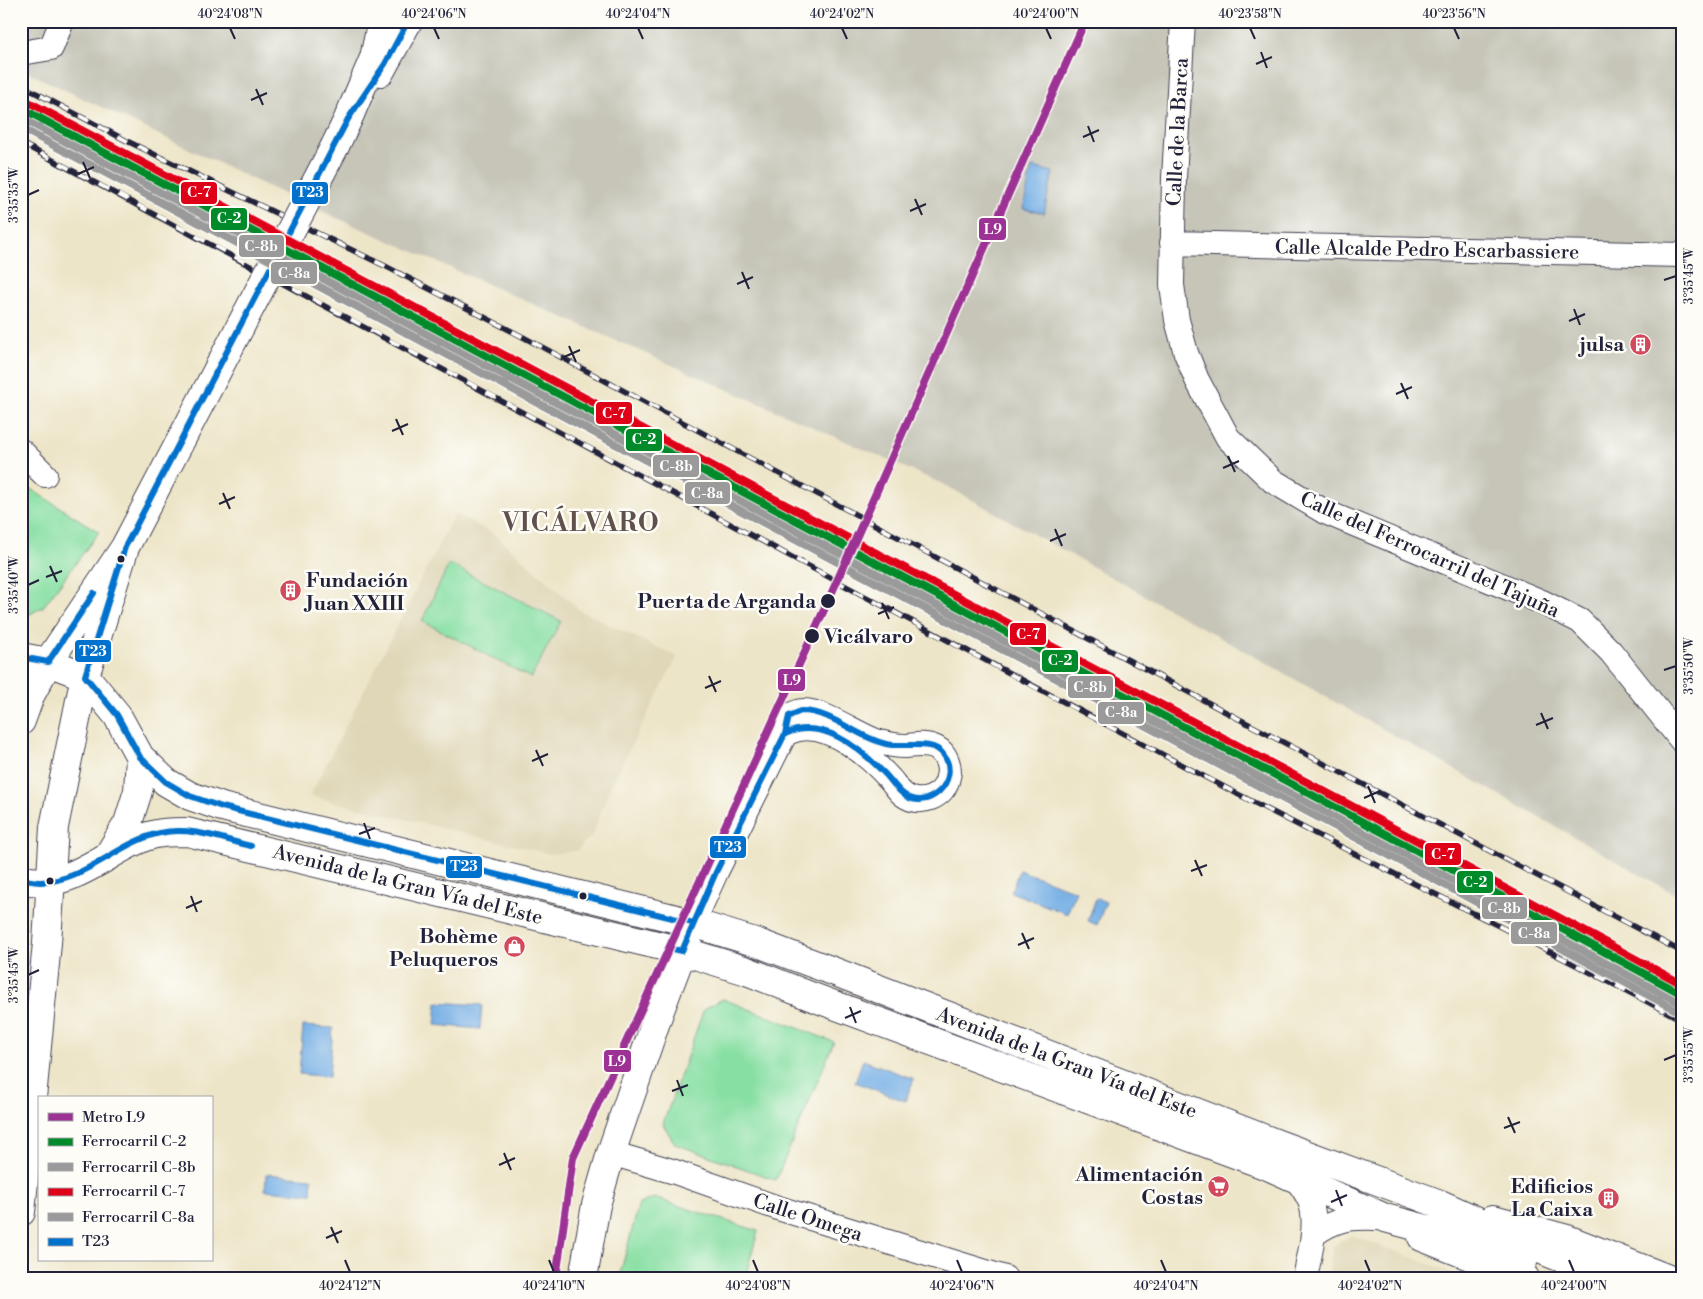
<svg xmlns="http://www.w3.org/2000/svg" width="1703" height="1299" font-family="'Libre Bodoni',serif">
  <rect width="100%" height="100%" fill="#fdfcf7"/>
  <filter id="ink" filterUnits="userSpaceOnUse"><feTurbulence type="fractalNoise" baseFrequency=".02" numOctaves="2"/><feDisplacementMap in="SourceGraphic" scale="10" xChannelSelector="R" yChannelSelector="G"/><feConvolveMatrix kernelMatrix="1 2 1 2 8 2 1 2 1" color-interpolation-filters="sRGB"/></filter>
  <filter id="wash" filterUnits="userSpaceOnUse"><feTurbulence type="fractalNoise" baseFrequency=".0096" numOctaves="4" result="noise"/><feDisplacementMap in="SourceGraphic" scale="20" xChannelSelector="R" yChannelSelector="G"/><feGaussianBlur stdDeviation="1.12" result="paint"/><feColorMatrix in="noise" values="0 0 0 0 0 0 0 0 0 0 0 0 0 0 0 0 0 1.4 0 .05"/><feComposite in="paint" operator="in"/></filter>
  <g filter="url(#wash)">
    <rect width="100%" height="100%" fill="#ede5c8"/>
    <path fill="#dfd7b7" d="M455,513L494,534L581,611L677,657L611,785L592,836L576,851L550,854L310,796Z
      M1351,1235L1467,1278H1328L1333,1246Z"/>
    <path fill="#c6c5b8" d="M21,21H1682V898L1266,663L947,486L296,200L21,69Z"/>
    <path fill="#87dfa3" stroke="#54806f" d="M21,483L99,532L43,607L21,619Z
      M449,564L561,621L531,678L422,621Z
      M723,999L834,1042L776,1180L675,1144L663,1124L704,1009Z
      M654,1198L758,1231L745,1278H619L639,1204Z"/>
    <path fill="#75afe5" stroke="#4c6890" d="M1032,167L1053,172L1044,213L1023,209Z
      M1019,870L1076,891L1067,914L1011,892Z
      M1096,898L1106,902L1097,925L1088,921Z
      M437,1002L482,1005L480,1029L435,1025Z
      M303,1026L333,1028L329,1077L299,1074Z
      M863,1060L914,1079L905,1101L855,1082Z
      M266,1174L312,1178L311,1194L265,1190Z"/>
  </g>
  <g filter="url(#ink)">
    <g fill="none" stroke-linecap="round" stroke-linejoin="round">
      <defs>
        <path id="minor" d="M1183,21L1174,178L1172,285L1177,320L1186,353L1197,380L1228,438L1273,481L1325,512L1542,602L1580,621L1611,652L1682,741
          M21,53L51,48L62,21
          M1172,243L1682,255
          M21,451L45,475
          M693,923L716,872L785,734L789,716C793,714 798,711 803,711C822,710 857,734 876,741C886,744 896,746 906,746C916,745 926,743 936,748C946,753 951,767 948,777C945,797 920,807 904,795C898,791 894,783 889,778C869,756 831,723 799,729C794,730 789,732 785,734
          M611,1153L675,1172L778,1208L1005,1278
          M1295,1177C1301,1186 1308,1194 1311,1204C1318,1225 1309,1257 1305,1278
          M1314,1234C1342,1215 1353,1218 1385,1218"/>
        <path id="tertiary" d="M1493,1219L1567,1239L1666,1278
          M1422,1237L1525,1278
          M583,1278L596,1205L611,1153L660,1010L693,923"/>
        <path id="secondary" d="M380,72L408,21
          M335,146L348,119L374,58L382,21
          M21,657L48,662L85,676L117,715L140,757L166,782L190,796L222,807L693,923L758,943L838,973L1278,1144L1440,1204L1549,1253L1613,1278
          M21,721L30,696L48,662L125,547L240,327
          M108,856L128,823L138,791L140,757
          M21,879C68,893 105,852 145,837C159,832 173,832 187,832L682,951L747,971L810,996L1270,1167L1385,1218L1464,1239L1524,1259
          M21,1212L47,943L54,827L85,676L125,547"/>
      </defs>
      <use href="#minor" stroke="#403f50" stroke-width="26"/>
      <use href="#tertiary" stroke="#403f50" stroke-width="30"/>
      <use href="#secondary" stroke="#403f50" stroke-width="30"/>
      <use href="#minor" stroke="#fff" stroke-width="24"/>
      <use href="#tertiary" stroke="#fff" stroke-width="28"/>
      <use href="#secondary" stroke="#fff" stroke-width="28"/>
      <defs>
        <path id="rail" d="M21,85L127,141L385,266L525,338L1222,710L1682,952
          M21,143C410,349 796,562 1186,767C1350,854 1518,933 1682,1020"/>
      </defs>
      <use href="#rail" stroke="#22223b" stroke-width="5.5"/>
      <use href="#rail" stroke="#fdfcf7" stroke-width="4" stroke-dasharray="11" stroke-linecap="butt"/>
      <defs>
        <path id="secondary-bridge" d="M240,327L335,146"/>
      </defs>
      <use href="#secondary-bridge" stroke="#403f50" stroke-width="30" stroke-linecap="butt"/>
      <use href="#secondary-bridge" stroke="#fff" stroke-width="28"/>
      <defs>
        <path id="bus-1" d="M408,21L385,64L348,119L125,547L85,676L117,715L140,757L166,782L190,796L222,807L693,923
          M21,657L48,662L94,593
          M801,711C832,711 856,737 886,744C903,748 932,739 943,754C963,780 926,815 902,793C894,786 889,777 881,770C857,746 821,717 785,734L789,716Z
          M21,879C27,880 34,882 40,882C86,881 118,842 160,833C190,826 222,839 251,846
          M669,948L682,951L716,872L785,734"/>
      </defs>
      <use href="#bus-1" stroke="#fdfcf7" stroke-width="10"/>
      <use href="#bus-1" stroke="#0072ce" stroke-width="6"/>
      <defs>
        <path id="rail-1" d="M21,108L1425,855L1682,994"/>
        <path id="rail-2" d="M21,118L1421,863L1678,1002"/>
        <path id="rail-3" d="M25,100L1429,847L1682,984"/>
        <path id="rail-4" d="M21,128L1417,870L1674,1009"/>
      </defs>
      <use href="#rail-1" stroke="#fdfcf7" stroke-width="11"/>
      <use href="#rail-2" stroke="#fdfcf7" stroke-width="11"/>
      <use href="#rail-3" stroke="#fdfcf7" stroke-width="11"/>
      <use href="#rail-4" stroke="#fdfcf7" stroke-width="11"/>
      <use href="#rail-1" stroke="#008a29" stroke-width="8"/>
      <use href="#rail-2" stroke="#9a9a9b" stroke-width="8"/>
      <use href="#rail-3" stroke="#de0118" stroke-width="8"/>
      <use href="#rail-4" stroke="#9a9a9b" stroke-width="8"/>
      <defs>
        <path id="metro-1" d="M556,1278L573,1158L829,599L1085,21"/>
      </defs>
      <use href="#metro-1" stroke="#fdfcf7" stroke-width="11"/>
      <use href="#metro-1" stroke="#9c3293" stroke-width="8"/>
    </g>
  </g>
  <path fill="none" stroke="#22223b" stroke-width="2" d="M230,28L235,39M434,28L439,39M638,28L643,39M842,28L847,39M1046,28L1051,39M1250,28L1255,39M1454,28L1459,39M1261,52L1267,68M1256,64L1272,57M256,89L263,105M251,100L267,93M1088,126L1094,142M1083,137L1099,130M83,162L90,178M78,174L94,167M28,195L39,190M915,199L922,215M910,211L926,204M742,272L749,289M1664,280L1676,276M737,284L753,277M1574,309L1580,325M1569,321L1585,314M569,346L576,362M564,357L580,350M1401,383L1408,399M1396,394L1412,387M396,419L403,435M392,431L408,424M1228,456L1235,472M1223,468L1239,461M223,493L230,509M219,504L235,497M1055,529L1062,546M1050,541L1066,534M50,566L57,582M46,577L62,571M28,585L39,580M882,603L889,619M878,614L894,607M1664,670L1676,666M709,676L716,692M705,688L721,681M1541,713L1548,729M1536,725L1553,718M536,750L543,766M532,761L548,754M1368,786L1375,803M1364,798L1380,791M364,823L370,839M359,834L375,828M1195,860L1202,876M1191,871L1207,865M191,896L197,912M186,908L202,901M1022,933L1029,949M1018,945L1034,938M28,975L39,970M850,1007L856,1023M845,1018L861,1011M1664,1060L1676,1055M677,1080L683,1096M672,1091L688,1085M1508,1117L1515,1133M1504,1128L1520,1122M504,1153L511,1170M499,1165L515,1158M1336,1190L1342,1206M1331,1202L1347,1195M331,1227L338,1243M326,1238L342,1231M345,1260L350,1272M549,1260L554,1272M753,1260L758,1272M957,1260L962,1272M1161,1260L1166,1272M1365,1260L1370,1272M1569,1260L1574,1272"/>
  <defs>
    <symbol id="building-disc" viewBox="-11 -11 22 22"><circle r="9.5" fill="#d1495b" stroke="#fdfcf7"/><path d="M-4-6H4V6H1V3H-1V6H-4ZM-2.5-4.3h1.7v1.8h-1.7ZM.8-4.3h1.7v1.8H.8ZM-2.5-1h1.7V.8h-1.7ZM.8-1h1.7V.8H.8Z" fill="#fff"/></symbol>
    <symbol id="shop-disc" viewBox="-11 -11 22 22"><circle r="9.5" fill="#d1495b" stroke="#fdfcf7"/><path d="M-5-2.5h2.3a2.7 3.5 0 0 1 5.4 0H5L5.5 6h-11ZM-1.5-2.5h3a1.5 2.3 0 0 0-3 0Z" fill="#fff"/></symbol>
    <symbol id="supermarket-disc" viewBox="-11 -11 22 22"><circle r="9.5" fill="#d1495b" stroke="#fdfcf7"/><path d="M-6-5.5h2.5l.6 2H6L4.5 2H-2.5L-4.4-4H-6ZM-1.5 3.2a1.3 1.3 0 1 0 .1 0ZM3 3.2a1.3 1.3 0 1 0 .1 0Z" fill="#fff"/></symbol>
  </defs>
  <g fill-rule="evenodd">
    <use href="#building-disc" x="1628" y="332" width="25" height="25"/>
    <use href="#building-disc" x="278" y="578" width="25" height="25"/>
    <use href="#shop-disc" x="502" y="934" width="25" height="25"/>
    <use href="#supermarket-disc" x="1206" y="1174" width="25" height="25"/>
    <use href="#building-disc" x="1596" y="1186" width="25" height="25"/>
  </g>
  <g fill="#22223b" stroke="#fdfcf7" stroke-width="2">
    <circle cx="121" cy="559" r="4.5"/>
    <circle cx="828" cy="601" r="8"/>
    <circle cx="812" cy="636" r="8"/>
    <circle cx="50" cy="881" r="4.5"/>
    <circle cx="583" cy="896" r="4.5"/>
  </g>
  <g text-anchor="middle" stroke-width="5" stroke-linejoin="round" paint-order="stroke">
    <g font-size="20" fill="#22223b" stroke="#fdfcf7">
      <text transform="translate(1177 132) rotate(-87)" y="7">Calle de la Barca</text>
      <text transform="translate(1427 249) rotate(1)" y="7">Calle Alcalde Pedro Escarbassiere</text>
      <text transform="translate(1430 554) rotate(24)" y="7">Calle del Ferrocarril del Tajuña</text>
      <text transform="translate(408 884) rotate(14)" y="7">Avenida de la Gran Vía del Este</text>
      <text transform="translate(1067 1062) rotate(21)" y="7">Avenida de la Gran Vía del Este</text>
      <text transform="translate(808 1217) rotate(18)" y="7">Calle Omega</text>
    </g>
    <g font-size="20" font-weight="bold" fill="#22223b" stroke="#fdfcf7" text-anchor="end">
      <text x="1624" y="351">julsa</text>
      <text x="306" y="587" text-anchor="start">Fundación<tspan x="306" dy="23">Juan XXIII</tspan></text>
      <text x="498" y="943">Bohème<tspan x="498" dy="23">Peluqueros</tspan></text>
      <text x="1203" y="1181">Alimentación<tspan x="1203" dy="23">Costas</tspan></text>
      <text x="1593" y="1193">Edificios<tspan x="1593" dy="23">La Caixa</tspan></text>
    </g>
    <g font-size="20" font-weight="bold" fill="#22223b" stroke="#fdfcf7" text-anchor="end">
      <text x="816" y="608">Puerta de Arganda</text>
      <text x="824" y="643" text-anchor="start">Vicálvaro</text>
    </g>
    <g font-size="25" font-weight="bold" letter-spacing="1" fill="#60514c" stroke="#fdfcf7">
      <text x="581" y="531">VICÁLVARO</text>
    </g>
  </g>
  <g stroke="#fdfcf7" stroke-width="2">
    <rect x="180" y="181" width="38" height="24" rx="5" fill="#de0118"/>
    <rect x="291" y="181" width="38" height="24" rx="5" fill="#0072ce"/>
    <rect x="210" y="207" width="38" height="24" rx="5" fill="#008a29"/>
    <rect x="978" y="217" width="29" height="24" rx="5" fill="#9c3293"/>
    <rect x="238" y="234" width="47" height="24" rx="5" fill="#9a9a9b"/>
    <rect x="270" y="261" width="48" height="24" rx="5" fill="#9a9a9b"/>
    <rect x="595" y="401" width="38" height="24" rx="5" fill="#de0118"/>
    <rect x="625" y="428" width="38" height="24" rx="5" fill="#008a29"/>
    <rect x="652" y="454" width="48" height="24" rx="5" fill="#9a9a9b"/>
    <rect x="684" y="481" width="47" height="24" rx="5" fill="#9a9a9b"/>
    <rect x="1009" y="622" width="38" height="24" rx="5" fill="#de0118"/>
    <rect x="74" y="639" width="38" height="24" rx="5" fill="#0072ce"/>
    <rect x="1041" y="649" width="38" height="24" rx="5" fill="#008a29"/>
    <rect x="777" y="668" width="29" height="24" rx="5" fill="#9c3293"/>
    <rect x="1067" y="675" width="47" height="24" rx="5" fill="#9a9a9b"/>
    <rect x="1097" y="701" width="48" height="24" rx="5" fill="#9a9a9b"/>
    <rect x="709" y="835" width="38" height="24" rx="5" fill="#0072ce"/>
    <rect x="1424" y="842" width="38" height="24" rx="5" fill="#de0118"/>
    <rect x="445" y="855" width="38" height="24" rx="5" fill="#0072ce"/>
    <rect x="1456" y="870" width="38" height="24" rx="5" fill="#008a29"/>
    <rect x="1481" y="896" width="47" height="24" rx="5" fill="#9a9a9b"/>
    <rect x="1510" y="921" width="48" height="24" rx="5" fill="#9a9a9b"/>
    <rect x="603" y="1049" width="29" height="24" rx="5" fill="#9c3293"/>
  </g>
  <g font-size="14" text-anchor="middle" font-weight="bold" fill="#fff">
    <text x="199" y="197">C-7</text>
    <text x="310" y="197">T23</text>
    <text x="229" y="223">C-2</text>
    <text x="993" y="234">L9</text>
    <text x="261" y="251">C-8b</text>
    <text x="294" y="278">C-8a</text>
    <text x="614" y="418">C-7</text>
    <text x="644" y="444">C-2</text>
    <text x="676" y="471">C-8b</text>
    <text x="707" y="498">C-8a</text>
    <text x="1028" y="639">C-7</text>
    <text x="93" y="656">T23</text>
    <text x="1060" y="665">C-2</text>
    <text x="792" y="685">L9</text>
    <text x="1090" y="692">C-8b</text>
    <text x="1121" y="717">C-8a</text>
    <text x="728" y="852">T23</text>
    <text x="1443" y="859">C-7</text>
    <text x="464" y="871">T23</text>
    <text x="1475" y="887">C-2</text>
    <text x="1504" y="913">C-8b</text>
    <text x="1534" y="938">C-8a</text>
    <text x="617" y="1066">L9</text>
  </g>
  <rect width="1703" height="1299" fill="none" stroke="#fdfcf7" stroke-width="55"/>
  <rect x="38" y="1096" width="175" height="165" fill="#fdfcf7" stroke="#a5a5ac"/>
  <rect x="48" y="1113" width="25" height="8" fill="#9c3293" stroke="#a5a5ac"/>
  <text x="82" y="1122" font-size="15" fill="#22223b">Metro L9</text>
  <rect x="48" y="1138" width="25" height="8" fill="#008a29" stroke="#a5a5ac"/>
  <text x="82" y="1146" font-size="15" fill="#22223b">Ferrocarril C-2</text>
  <rect x="48" y="1163" width="25" height="8" fill="#9a9a9b" stroke="#a5a5ac"/>
  <text x="82" y="1172" font-size="15" fill="#22223b">Ferrocarril C-8b</text>
  <rect x="48" y="1188" width="25" height="8" fill="#de0118" stroke="#a5a5ac"/>
  <text x="82" y="1196" font-size="15" fill="#22223b">Ferrocarril C-7</text>
  <rect x="48" y="1213" width="25" height="8" fill="#9a9a9b" stroke="#a5a5ac"/>
  <text x="82" y="1222" font-size="15" fill="#22223b">Ferrocarril C-8a</text>
  <rect x="48" y="1238" width="25" height="8" fill="#0072ce" stroke="#a5a5ac"/>
  <text x="82" y="1246" font-size="15" fill="#22223b">T23</text>
  <rect x="28" y="28" width="1648" height="1244" fill="none" stroke="#22223b" stroke-width="2"/>
  <g font-size="12" text-anchor="middle" fill="#22223b">
    <text x="230" y="18">40°24'08"N</text>
    <text x="434" y="18">40°24'06"N</text>
    <text x="638" y="18">40°24'04"N</text>
    <text x="842" y="18">40°24'02"N</text>
    <text x="1046" y="18">40°24'00"N</text>
    <text x="1250" y="18">40°23'58"N</text>
    <text x="1454" y="18">40°23'56"N</text>
    <text transform="translate(14 195) rotate(-90)" y="4">3°35'35"W</text>
    <text transform="translate(1689 276) rotate(-90)" y="4">3°35'45"W</text>
    <text transform="translate(14 585) rotate(-90)" y="4">3°35'40"W</text>
    <text transform="translate(1689 666) rotate(-90)" y="4">3°35'50"W</text>
    <text transform="translate(14 975) rotate(-90)" y="4">3°35'45"W</text>
    <text transform="translate(1689 1055) rotate(-90)" y="4">3°35'55"W</text>
    <text x="350" y="1290">40°24'12"N</text>
    <text x="554" y="1290">40°24'10"N</text>
    <text x="758" y="1290">40°24'08"N</text>
    <text x="962" y="1290">40°24'06"N</text>
    <text x="1166" y="1290">40°24'04"N</text>
    <text x="1370" y="1290">40°24'02"N</text>
    <text x="1574" y="1290">40°24'00"N</text>
  </g>
</svg>
